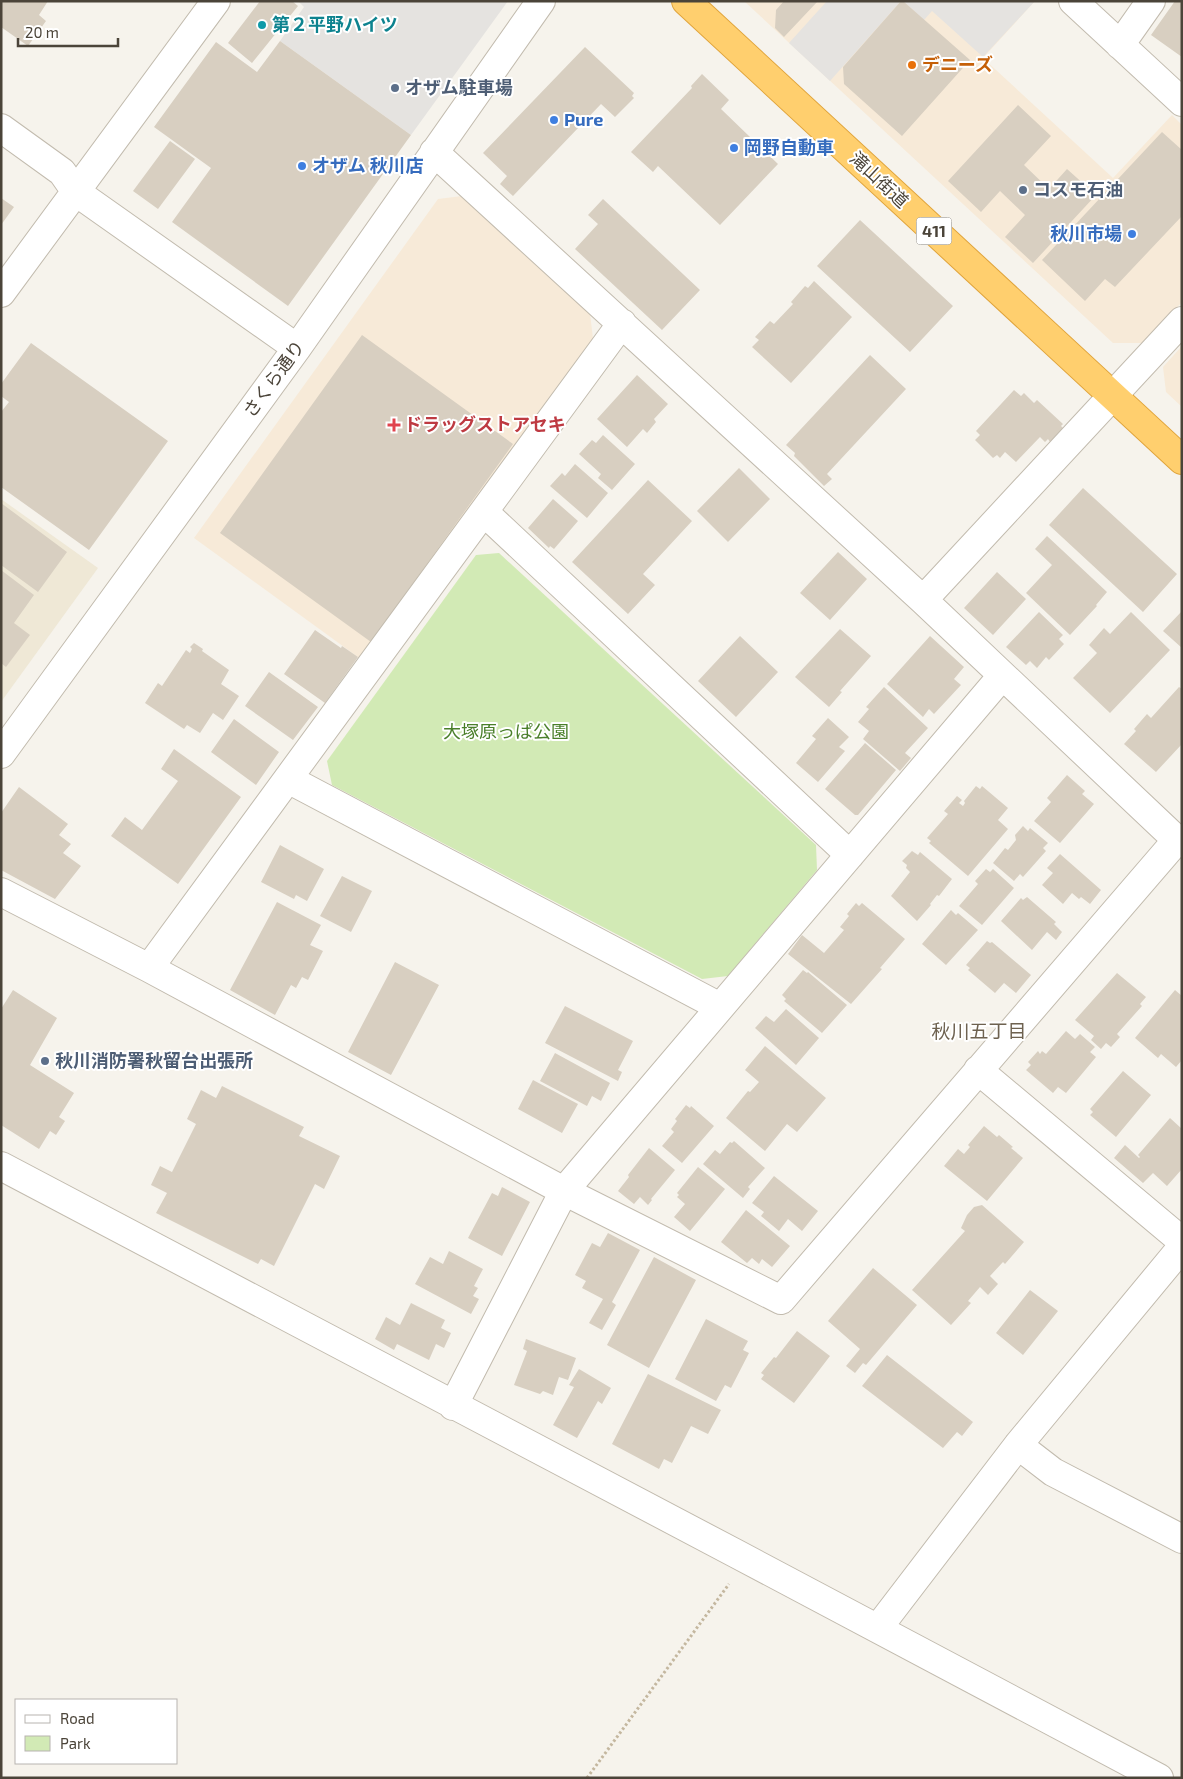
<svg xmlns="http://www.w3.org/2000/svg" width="1183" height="1779" font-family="'Exo 2','Noto Sans JP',sans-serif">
  <rect width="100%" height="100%" fill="#f6f3ec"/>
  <path fill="#f7ead8" d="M744,1H1035L983,58L1113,178L1172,115L1182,125V302L1144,343H1113Z
    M462,196L590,313L593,339L362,660L194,538L438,199Z
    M1182,346V407L1166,392L1163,367Z"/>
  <path fill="#efe8d6" d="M1,499L98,568L1,702Z"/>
  <path fill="#d2eab5" d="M499,553L816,845L817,870L728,976L702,979L332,785L327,761L476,555Z"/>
  <path fill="#e5e3e0" d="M298,1H508L411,135L280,41L304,7Z
    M827,1H901L830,81L789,43Z
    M903,1H1035L983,57L932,11L924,20Z"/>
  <path fill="#d8cfc1" d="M1,1H48L39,15L46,21L28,46L1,27Z
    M260,1H292L298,6L252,63L228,43Z
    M784,1H818L784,37L775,28L776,10Z
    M901,1H903L970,60L902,136L844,84L843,67Z
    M1175,1H1182V57L1151,35Z
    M280,41L411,135L288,306L172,222L211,168L154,127L216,42L257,72Z
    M585,47L634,93L632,96L634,98L615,117L601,104L513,196L500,184L507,176L483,153Z
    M702,74L729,100L721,109L778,164L720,225L658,166L653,172L631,152L692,88L691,86Z
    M1018,105L1051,136L1024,165L1049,189L1067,169L1096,195L1033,263L1005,237L1025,215L1000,191L981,212L948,181Z
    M1162,132L1182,150V216L1115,287L1105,279L1085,301L1042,260Z
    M170,141L195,159L158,209L133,191Z
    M1,198L14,207L1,225Z
    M603,199L700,290L662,330L575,249L598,224L588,215Z
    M860,220L953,306L910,352L817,266Z
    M814,281L852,317L791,383L752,347L759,340L755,337L770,321L774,324L793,304L791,302L805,286L808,288Z
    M362,335L513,444L371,642L220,533Z
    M31,343L168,441L89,550L1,487V412L9,402L1,396V384Z
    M870,355L906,389L827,474L832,479L824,486L794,456L795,453L786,445Z
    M637,375L668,404L654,419L656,422L647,433L643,429L627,447L597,419Z
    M1014,390L1021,396L1024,393L1034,403L1037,400L1063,424L1061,426L1063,428L1050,442L1048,439L1045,442L1040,437L1016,462L1005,452L1000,458L997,455L993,458L975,440L980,435L976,431Z
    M603,435L635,464L612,490L598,478L601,474L579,454L592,440L596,443Z
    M575,464L608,493L587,518L550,486L562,473L565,476Z
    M739,468L770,499L728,542L697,511Z
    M648,480L692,521L643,574L655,585L628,614L572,562Z
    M1083,488L1177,574L1143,612L1049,525Z
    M553,499L578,521L554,549L550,546L549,548L528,528Z
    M1,503L67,552L38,592L1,565Z
    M1047,536L1107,592L1096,605L1097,606L1070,635L1026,593L1052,565L1035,549Z
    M838,552L867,579L830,620L800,593Z
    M1,570L34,595L14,623L30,635L6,667L1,663Z
    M997,572L1026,599L993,635L964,608Z
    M1182,611V648L1163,631Z
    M1039,612L1063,635L1059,639L1064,644L1049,660L1046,657L1037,668L1030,661L1026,665L1006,647Z
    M1131,612L1170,650L1110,713L1073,678L1097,653L1089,645L1104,628L1110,634Z
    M840,629L871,656L840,691L842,692L829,707L795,677Z
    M315,630L341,648L342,646L358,657L325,703L284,674Z
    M740,636L778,672L736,717L698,681Z
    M930,636L964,667L954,679L961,685L934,714L929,709L923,717L887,684Z
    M194,643L203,649L202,651L229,670L221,684L239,696L223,720L213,713L200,733L187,725L184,729L145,703L158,683L162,686L186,650L190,653L192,649L190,647Z
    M269,672L318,707L293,740L245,706Z
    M884,687L928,728L905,753L911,758L900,771L863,739L869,731L858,722L869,709L866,707Z
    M1179,687L1182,689V744L1156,772L1124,744L1136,731L1134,729L1147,714L1151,718Z
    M828,718L849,737L839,747L845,751L818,782L796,763L816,739L812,736Z
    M234,719L279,752L256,785L211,752Z
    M865,743L896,770L858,815H855L825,789Z
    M174,749L241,797L178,884L111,836L125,817L142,830L178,781L161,769Z
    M1067,775L1085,791L1082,794L1094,804L1060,843L1034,821L1051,802L1047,798Z
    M976,786L980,789L982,786L1008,808L998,820L1008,829L968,876L929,843L931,841L927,838L948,814L944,811L957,796L962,800L959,803L963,806L965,803L964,801Z
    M19,787L68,824L59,835L71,844L63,853L81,866L55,899L1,870V813Z
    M1023,826L1028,831L1030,828L1048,843L1043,848L1046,851L1023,877L1020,874L1014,881L993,863L1005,848L1008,850L1016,840L1015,835Z
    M280,845L324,869L307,901L296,895L294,899L261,882Z
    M912,851L918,855L920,852L952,879L939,896L937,895L930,904L931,905L917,921L891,896L910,872L906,868L907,865L902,861Z
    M1060,854L1101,890L1090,904L1081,897L1079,899L1072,893L1063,904L1042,885L1053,873L1047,868Z
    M986,869L990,872L993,869L1014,888L982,925L959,906L978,884L975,881Z
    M342,876L372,891L351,932L320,916Z
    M1027,897L1056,922L1054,924L1062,932L1056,940L1047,932L1032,950L1001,921L1021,898L1023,900Z
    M277,902L321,925L310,945L323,951L308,980L302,977L296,988L291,985L275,1015L230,990Z
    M856,903L859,906L862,903L905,939L880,968L882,969L851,1004L788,954L802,935L824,953L844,930L840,927L849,916L847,914Z
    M951,910L956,915L958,913L978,930L946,965L922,944Z
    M987,941L990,943L992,942L1031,975L1016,993L1004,983L995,993L968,970L970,968L966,965Z
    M395,962L439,985L391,1075L348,1052Z
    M803,970L807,973L808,972L847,1005L822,1033L784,1001L786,999L782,995Z
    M1117,973L1146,997L1140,1004L1142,1006L1117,1034L1120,1037L1111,1047L1106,1043L1101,1049L1091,1040L1094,1036L1075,1020Z
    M13,990L57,1018L30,1065L74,1093L59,1117L65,1121L56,1135L50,1131L39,1149L1,1125V1009Z
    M1175,990L1182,996V1060L1176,1067L1161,1054L1158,1058L1135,1038Z
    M565,1006L633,1041L618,1070L622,1072L618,1081L545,1043Z
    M786,1009L819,1038L796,1065L755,1028L766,1016L774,1022Z
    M1066,1031L1075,1039L1080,1034L1095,1047L1090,1052L1096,1057L1066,1093L1058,1087L1053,1093L1026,1070L1031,1065L1028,1062L1038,1051L1040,1054L1042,1051L1046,1054Z
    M765,1046L826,1098L797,1132L787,1124L765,1151L726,1118L748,1091L750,1092L759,1082L745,1070Z
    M555,1053L610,1083L601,1101L592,1096L587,1106L540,1081Z
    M1123,1071L1151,1095L1116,1137L1090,1115L1093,1112L1090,1109Z
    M533,1080L578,1104L562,1133L518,1109Z
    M222,1086L304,1127L299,1136L340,1156L324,1189L315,1184L274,1266L261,1259L258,1264L156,1213L167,1193L151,1185L160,1166L172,1172L196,1124L187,1119L201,1090L216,1098Z
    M686,1105L690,1108L691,1106L714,1126L682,1163L662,1146L674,1132L671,1129L677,1121L675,1119Z
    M1170,1118L1182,1129V1169L1167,1186L1153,1173L1143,1183L1114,1158L1125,1145L1139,1158L1140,1157L1138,1155Z
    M984,1126L997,1137L999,1135L1013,1147L1011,1148L1023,1158L987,1201L944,1166L958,1149L964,1154L970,1147L968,1145Z
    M734,1141L765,1168L748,1187L750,1189L743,1198L703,1164L715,1150L720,1154L730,1142L732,1143Z
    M649,1148L675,1170L651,1199L652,1200L648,1205L640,1197L634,1204L618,1191L629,1177L628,1175Z
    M698,1167L725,1189L690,1231L674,1217L685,1204L677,1197L679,1195L677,1193Z
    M774,1176L818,1211L802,1231L788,1219L779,1231L761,1216L764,1212L752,1203Z
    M502,1187L530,1202L502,1256L468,1238L492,1193L498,1196Z
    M982,1205L1024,1242L1005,1264L1003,1262L990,1276L998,1284L988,1295L980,1287L968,1301L971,1303L951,1325L912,1290L965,1231L961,1228L967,1215L974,1207Z
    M746,1210L790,1246L772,1267L762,1259L759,1264L752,1258L747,1263L721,1242Z
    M608,1233L640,1250L612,1302L616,1305L602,1330L589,1323L603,1299L582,1288L586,1281L575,1275L592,1243L600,1247Z
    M449,1251L483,1269L474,1286L478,1288L473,1296L479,1299L471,1314L415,1284L430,1257L443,1264Z
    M654,1257L696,1280L649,1368L607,1345Z
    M873,1268L917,1305L866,1365L863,1363L855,1373L846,1366L860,1349L828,1321Z
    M1030,1290L1058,1311L1023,1355L996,1333Z
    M411,1303L445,1320L441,1328L451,1333L444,1348L436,1344L429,1360L397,1344L394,1350L375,1339L386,1317L400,1325Z
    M706,1319L748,1341L743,1350L749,1353L731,1388L725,1385L716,1401L675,1379Z
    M797,1331L830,1356L794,1403L761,1379L764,1375L761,1373L774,1357L776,1358Z
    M526,1339L576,1358L568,1380L559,1377L553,1395L543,1391L540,1394L514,1385L527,1351L523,1349Z
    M887,1355L973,1422L962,1436L957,1432L943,1448L862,1386Z
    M579,1369L611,1388L602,1404L598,1401L577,1438L553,1425L574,1387L569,1385Z
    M648,1374L721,1410L708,1434L691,1426L672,1463L664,1459L659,1469L612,1444Z"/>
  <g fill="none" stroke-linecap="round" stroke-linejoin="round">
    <defs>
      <path id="minor" d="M1073,1L1182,102
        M1120,45L1151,1
        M1,128L62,172L76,192L297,348
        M1,293L216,1
        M484,512L850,855
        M923,600L1182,321
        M1,754L297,348L541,1
        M288,779L720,1007
        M1,892L149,968L564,1191L781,1300L1177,840L923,600L434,152
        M149,968L622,323
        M978,1070L1182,1241
        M1,1166C387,1371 774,1572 1159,1778
        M453,1406L564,1191L1002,676
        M1018,1445L1053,1472L1182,1539
        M878,1628L1018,1445L1182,1247"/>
      <path id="highway" d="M686,1L1182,460"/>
    </defs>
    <use href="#minor" stroke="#c2bbae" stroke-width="30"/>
    <use href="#highway" stroke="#e0a43c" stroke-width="30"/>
    <path stroke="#c4b79f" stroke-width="3" stroke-dasharray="2.5 2.5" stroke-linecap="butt" d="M587,1778L729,1584"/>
    <use href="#minor" stroke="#fff" stroke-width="28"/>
    <use href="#highway" stroke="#ffcf6e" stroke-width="28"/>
  </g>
  <circle fill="#0f9aa8" stroke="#fff" stroke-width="2" cx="262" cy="25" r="5"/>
  <circle fill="#e8710a" stroke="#fff" stroke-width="2" cx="912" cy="65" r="5"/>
  <g fill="#5c6f8a" stroke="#fff" stroke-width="2">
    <circle cx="395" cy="88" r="5"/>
    <circle cx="1023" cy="190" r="5"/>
    <circle cx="45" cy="1061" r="5"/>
  </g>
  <g fill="#3f7fe0" stroke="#fff" stroke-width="2">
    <circle cx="554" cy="120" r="5"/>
    <circle cx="734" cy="148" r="5"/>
    <circle cx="302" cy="166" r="5"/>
    <circle cx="1132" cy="234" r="5"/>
  </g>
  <path fill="#e0444e" stroke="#fff" stroke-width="2" d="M391.5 417.5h5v5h5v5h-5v5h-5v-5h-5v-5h5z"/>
  <g text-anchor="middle" stroke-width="4" stroke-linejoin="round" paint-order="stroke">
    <rect fill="#fff" stroke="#817c74" stroke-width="1" x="916.5" y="217.5" width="35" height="27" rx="4"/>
    <g font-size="16" font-weight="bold" fill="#4b4439">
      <text x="934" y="237">411</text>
    </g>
    <g font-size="18" font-weight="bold" fill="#0d838f" stroke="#fff" text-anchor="start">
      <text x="272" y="31">第２平野ハイツ</text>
    </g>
    <g font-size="18" font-weight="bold" fill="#c56008" stroke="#fff" text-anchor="start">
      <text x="922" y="71">デニーズ</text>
    </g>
    <g font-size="18" font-weight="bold" fill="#4e5e75" stroke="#fff" text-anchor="start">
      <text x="405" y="94">オザム駐車場</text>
      <text x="1033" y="196">コスモ石油</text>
      <text x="55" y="1067">秋川消防署秋留台出張所</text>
    </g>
    <g font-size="18" font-weight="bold" fill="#366cbe" stroke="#fff" text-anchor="start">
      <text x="564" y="126">Pure</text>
      <text x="744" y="154">岡野自動車</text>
      <text x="312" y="172">オザム 秋川店</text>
      <text x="1122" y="240" text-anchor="end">秋川市場</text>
    </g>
    <g font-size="18" fill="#4b4439" stroke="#fff">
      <text transform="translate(879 180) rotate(43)" y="6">滝山街道</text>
      <text transform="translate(274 379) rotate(-54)" y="6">さくら通り</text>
    </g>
    <g font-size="18" font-weight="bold" fill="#be3a42" stroke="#fff" text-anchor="start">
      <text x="404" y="431">ドラッグストアセキ</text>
    </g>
    <g font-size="18" fill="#4a7f2a" stroke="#fff">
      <text x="506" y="738">大塚原っぱ公園</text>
    </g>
    <g font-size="19" fill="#6e6250" stroke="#fff">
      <text x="979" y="1038">秋川五丁目</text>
    </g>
  </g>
  <rect width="1183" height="1779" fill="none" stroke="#4b4439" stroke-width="5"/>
  <rect x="15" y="1699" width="162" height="65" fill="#ffffff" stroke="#b7b4b0"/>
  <rect x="25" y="1715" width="25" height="8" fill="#ffffff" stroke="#b7b4b0"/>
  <text x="60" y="1724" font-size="15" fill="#4b4439">Road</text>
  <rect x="25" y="1736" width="25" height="15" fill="#d2eab5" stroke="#b7b4b0"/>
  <text x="60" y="1749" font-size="15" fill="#4b4439">Park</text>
  <path d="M18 38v8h100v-8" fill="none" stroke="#4b4439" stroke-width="2.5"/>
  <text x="25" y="38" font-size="15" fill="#4b4439" stroke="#ffffff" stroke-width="4" paint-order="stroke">20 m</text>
</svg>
